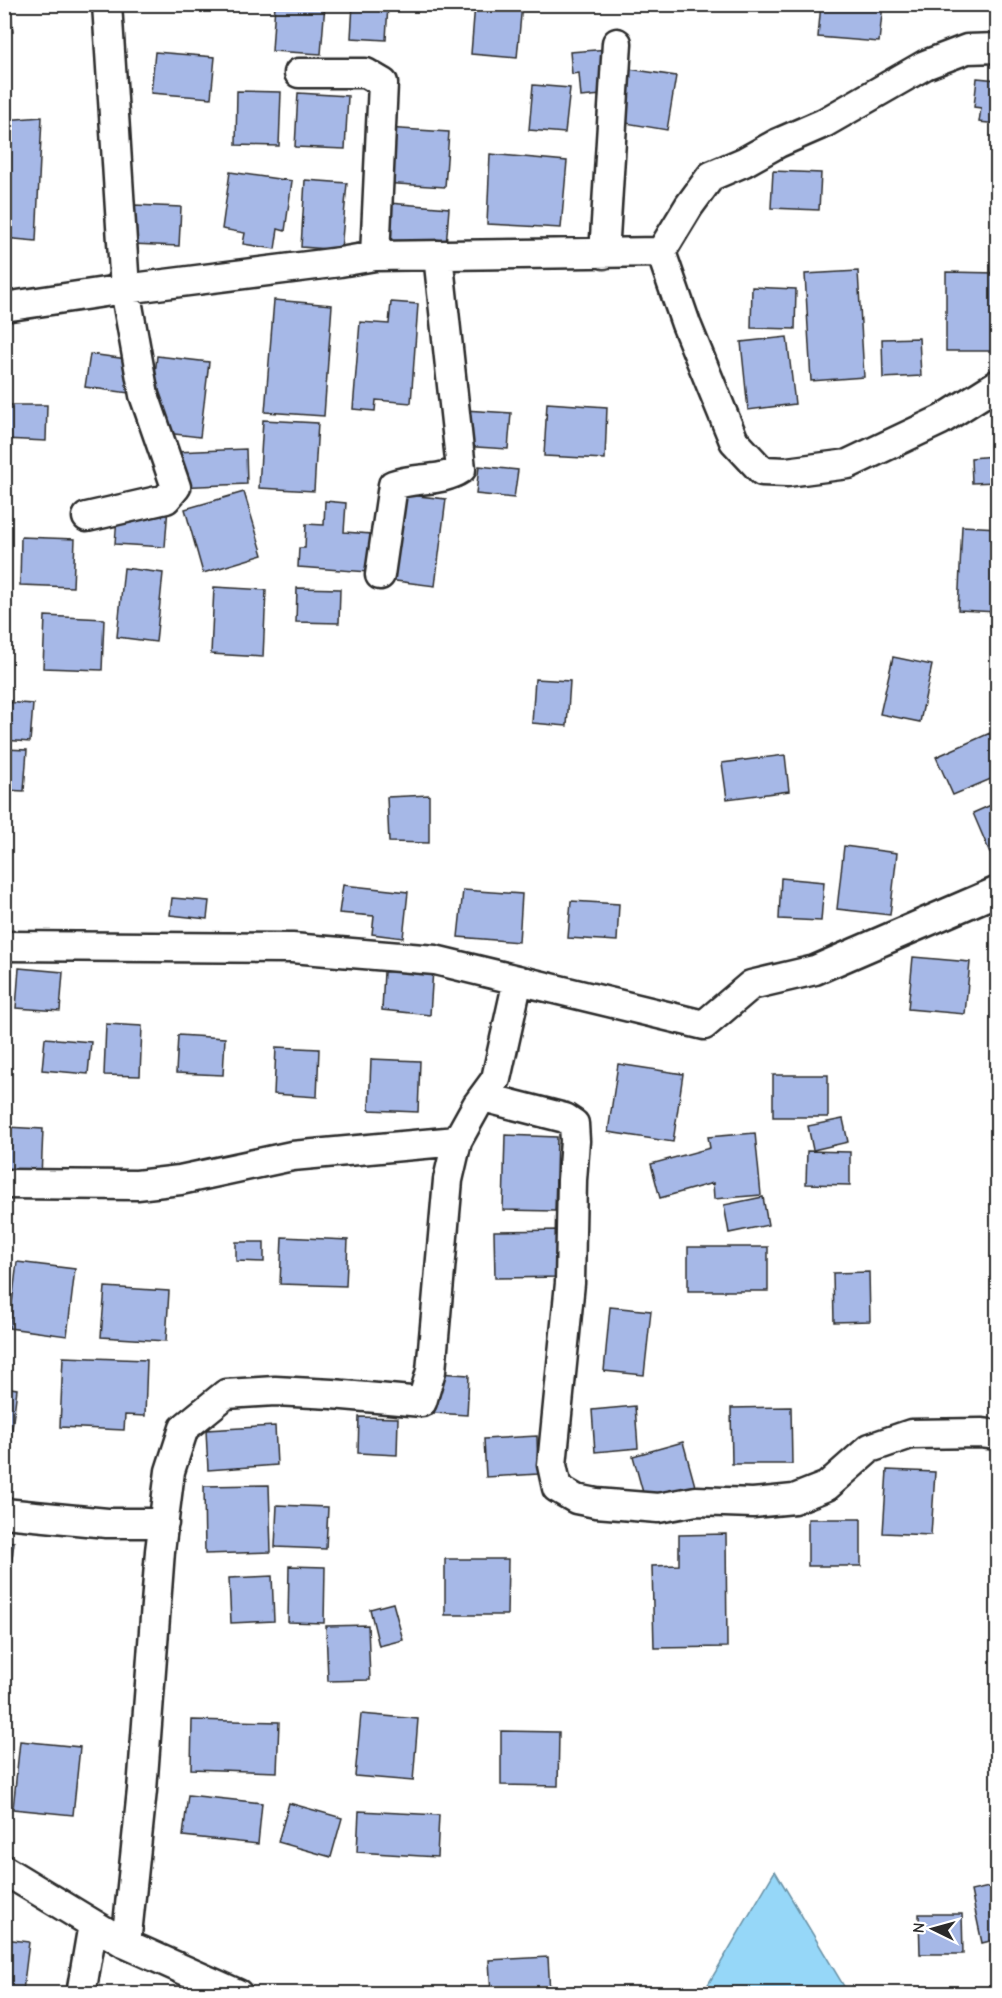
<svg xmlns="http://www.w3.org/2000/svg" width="1002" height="1998" font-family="'Comic Neue',sans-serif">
  <rect width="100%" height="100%" fill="#fff"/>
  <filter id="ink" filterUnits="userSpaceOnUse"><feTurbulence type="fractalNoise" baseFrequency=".0167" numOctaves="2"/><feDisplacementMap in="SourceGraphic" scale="12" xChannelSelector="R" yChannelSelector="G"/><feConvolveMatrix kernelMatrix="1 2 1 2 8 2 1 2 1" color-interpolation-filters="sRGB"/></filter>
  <g filter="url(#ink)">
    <path fill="#96d7f8" stroke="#6b92a6" stroke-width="1.5" d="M775,1871L848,1993H703Z"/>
    <path fill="#a6b8e7" stroke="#2b2b2b" stroke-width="1.5" d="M4,4H10L13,32L4,33Z
      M275,4H325L321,54L272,51Z
      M353,4H388L386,40L351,38Z
      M475,4H522L517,58L471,54Z
      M821,4H883L879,42L818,37Z
      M609,49L612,94L581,97L579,73L572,74L570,52Z
      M155,52L215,57L211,98L151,93Z
      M622,68L676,76L667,130L614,121Z
      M977,78L998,80V124L979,122L981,108L974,107Z
      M533,85L570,88L565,133L529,130Z
      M237,91L281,92L279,146L236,145Z
      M298,93L348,96L345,149L295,147Z
      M42,117L36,241L4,238V120Z
      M385,128L449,132L445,187L382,183Z
      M490,154L567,161L561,228L487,224Z
      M773,171L821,173L819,210L771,208Z
      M230,172L292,181L285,231L278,229L275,249L243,244L245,233L222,229Z
      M305,180L347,183L341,250L301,247Z
      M377,202L449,208L446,247L374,241Z
      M134,205L181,207L179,246L132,244Z
      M858,271L864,377L811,381L805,274Z
      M946,272L998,273V351H946Z
      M752,287L796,289L795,329L751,328Z
      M274,300L332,305L324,416L265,412Z
      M391,302L418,304L411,403L376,400L375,411L353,409L360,322L389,324Z
      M787,337L795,404L748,410L741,342Z
      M919,338L921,376L883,378L882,339Z
      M90,354L149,362L144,395L85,387Z
      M157,356L209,362L200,437L149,431Z
      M547,403L607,407L605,459L544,456Z
      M4,405H47L46,441L4,439Z
      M464,410L511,413L508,449L461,446Z
      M263,420L318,423L314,491L259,488Z
      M246,449L247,484L176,487L175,452Z
      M994,456L996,482L972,483L971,458Z
      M479,466L518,470L514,498L476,494Z
      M244,492L263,555L203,573L185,509Z
      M399,494L446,499L435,586L388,580Z
      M325,501L346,503L344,532L372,534L369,572L298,567L299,548H305L306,524L324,525Z
      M118,504L168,507L165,547L115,544Z
      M962,526L998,528V612L958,610Z
      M21,537L75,539L73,587L20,585Z
      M124,568L163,573L156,642L117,637Z
      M214,587L266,590L263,657L211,654Z
      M297,588L340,589L339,623L296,622Z
      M45,616L104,619L102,670L43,668Z
      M893,657L932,665L920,722L880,714Z
      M535,679L570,681L567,726L532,723Z
      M4,702L33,704L30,742L4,740Z
      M990,733L998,751V776L953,795L936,757Z
      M4,749L27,750L24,791L4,790Z
      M785,755L789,791L727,799L722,763Z
      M429,795V843L389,842L387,797Z
      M998,802V861L994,862L973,813Z
      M844,846L897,853L890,915L837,909Z
      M781,878L824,882L821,921L779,919Z
      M343,885L408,892L403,938L372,934L374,916L339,913Z
      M463,890L522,894L519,942L458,937Z
      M172,898L209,901L207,919L170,915Z
      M571,901L619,904L617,941L568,938Z
      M913,957L970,962L965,1014L908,1009Z
      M19,968L63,972L60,1011L16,1008Z
      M433,969L430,1015L382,1010L384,972Z
      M106,1024L142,1026L140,1076L104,1075Z
      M178,1035L225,1038L223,1075L176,1073Z
      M45,1038L91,1042L88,1074L42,1070Z
      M276,1047L319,1049L317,1097L274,1094Z
      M371,1059L420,1061L418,1112L369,1110Z
      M618,1064L683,1074L673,1142L608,1132Z
      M773,1075H828V1117H773Z
      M843,1119L848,1142L813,1150L808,1126Z
      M6,1127L43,1129L41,1177L4,1175Z
      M755,1133L761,1195L714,1199L713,1183L660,1198L651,1164L710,1148L708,1137Z
      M505,1135L557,1137L555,1211L503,1210Z
      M807,1151L850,1152V1185L806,1184Z
      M763,1197L768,1225L729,1233L724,1205Z
      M559,1230L560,1277L495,1278L494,1231Z
      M282,1237L348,1240L346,1286L280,1284Z
      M236,1242H264V1262L236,1261Z
      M688,1247H768V1291H688Z
      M17,1262L75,1269L67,1336L9,1328Z
      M869,1272L870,1321L834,1322L833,1273Z
      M105,1287L169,1291L166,1341L101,1337Z
      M610,1307L651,1311L644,1375L604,1371Z
      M63,1357L147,1360L145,1416L125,1415L124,1430L60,1427Z
      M437,1373L469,1375L467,1415L434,1413Z
      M4,1387L17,1389L7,1469L4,1468Z
      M635,1406L638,1448L595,1452L592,1410Z
      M791,1407L792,1464H732L731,1408Z
      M359,1417L398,1418L397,1455L358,1453Z
      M275,1426L277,1465L208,1470L206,1430Z
      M537,1436L538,1474L486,1477L484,1439Z
      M683,1442L695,1486L645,1500L633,1456Z
      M887,1470L935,1472L931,1535L883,1533Z
      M269,1485L271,1552L205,1554L204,1486Z
      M277,1505L328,1507L326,1549L275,1547Z
      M808,1519H861V1566H808Z
      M726,1534L727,1647L654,1648L652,1566L679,1565V1535Z
      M4,1541L14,1542L9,1585H4Z
      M445,1559H508L507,1615H445Z
      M289,1566L325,1567L324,1623L288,1622Z
      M272,1576L274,1621L231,1623L229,1578Z
      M393,1603L403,1640L379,1646L370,1609Z
      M368,1625L370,1680L328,1681L326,1626Z
      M361,1714L418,1719L413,1781L355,1776Z
      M192,1720L279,1722L277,1772L191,1769Z
      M501,1731L559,1732L558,1786L501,1785Z
      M20,1741L80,1747L73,1815L13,1809Z
      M188,1795L262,1803L258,1844L183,1836Z
      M289,1803L342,1818L331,1857L278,1842Z
      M359,1811L439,1815L437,1857L357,1852Z
      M998,1885V1939L982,1943L971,1891Z
      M919,1914H962L963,1954H920Z
      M4,1939L29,1942L23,1991L4,1989Z
      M548,1957L550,1994H491L489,1960Z"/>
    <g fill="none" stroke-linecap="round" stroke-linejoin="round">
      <defs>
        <path id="minor" d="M299,73H366L383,83L375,256
          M661,252L689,206L711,176L744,162L778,143L824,123L925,65L967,49L998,48
          M604,254L617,43
          M4,307L125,289L340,262L375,256L661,252L686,324L734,441L762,471L787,472L848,464L941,420L998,384
          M87,517L166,499L176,487L144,395L125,289L107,4
          M380,575L393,485C415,477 442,482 461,469L438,255
          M4,946L292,948L435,960L704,1025L751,985L815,970L998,891
          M483,1097L565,1118L574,1124L575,1141L572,1180L570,1283L552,1465L557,1488L576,1499L596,1503L658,1508L696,1501L753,1503L794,1499L827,1486L870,1448L911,1434L981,1433L998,1435
          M4,1184L137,1185L180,1180L292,1156L457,1141
          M4,1513L107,1523H164
          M4,1870L126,1944L238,1994
          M126,1944L142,1790L160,1551L170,1471L184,1428L226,1394L275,1391L332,1394L422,1402L431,1371L448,1180L457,1141L477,1105L496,1079L518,980
          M81,1994L93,1924"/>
      </defs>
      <use href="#minor" stroke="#2b2b2b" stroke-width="33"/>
      <use href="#minor" stroke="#fff" stroke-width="28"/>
    </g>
  </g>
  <rect width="1002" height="1998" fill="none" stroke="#fff" stroke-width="24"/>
  <rect x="12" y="12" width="978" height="1974" fill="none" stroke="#2b2b2b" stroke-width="2" filter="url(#ink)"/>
  <g transform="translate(933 1929) rotate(275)" stroke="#ffffff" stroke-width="4.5" paint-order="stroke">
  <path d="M0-4.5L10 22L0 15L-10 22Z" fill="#2b2b2b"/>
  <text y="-9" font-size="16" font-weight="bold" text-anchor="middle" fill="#2b2b2b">N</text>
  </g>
</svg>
